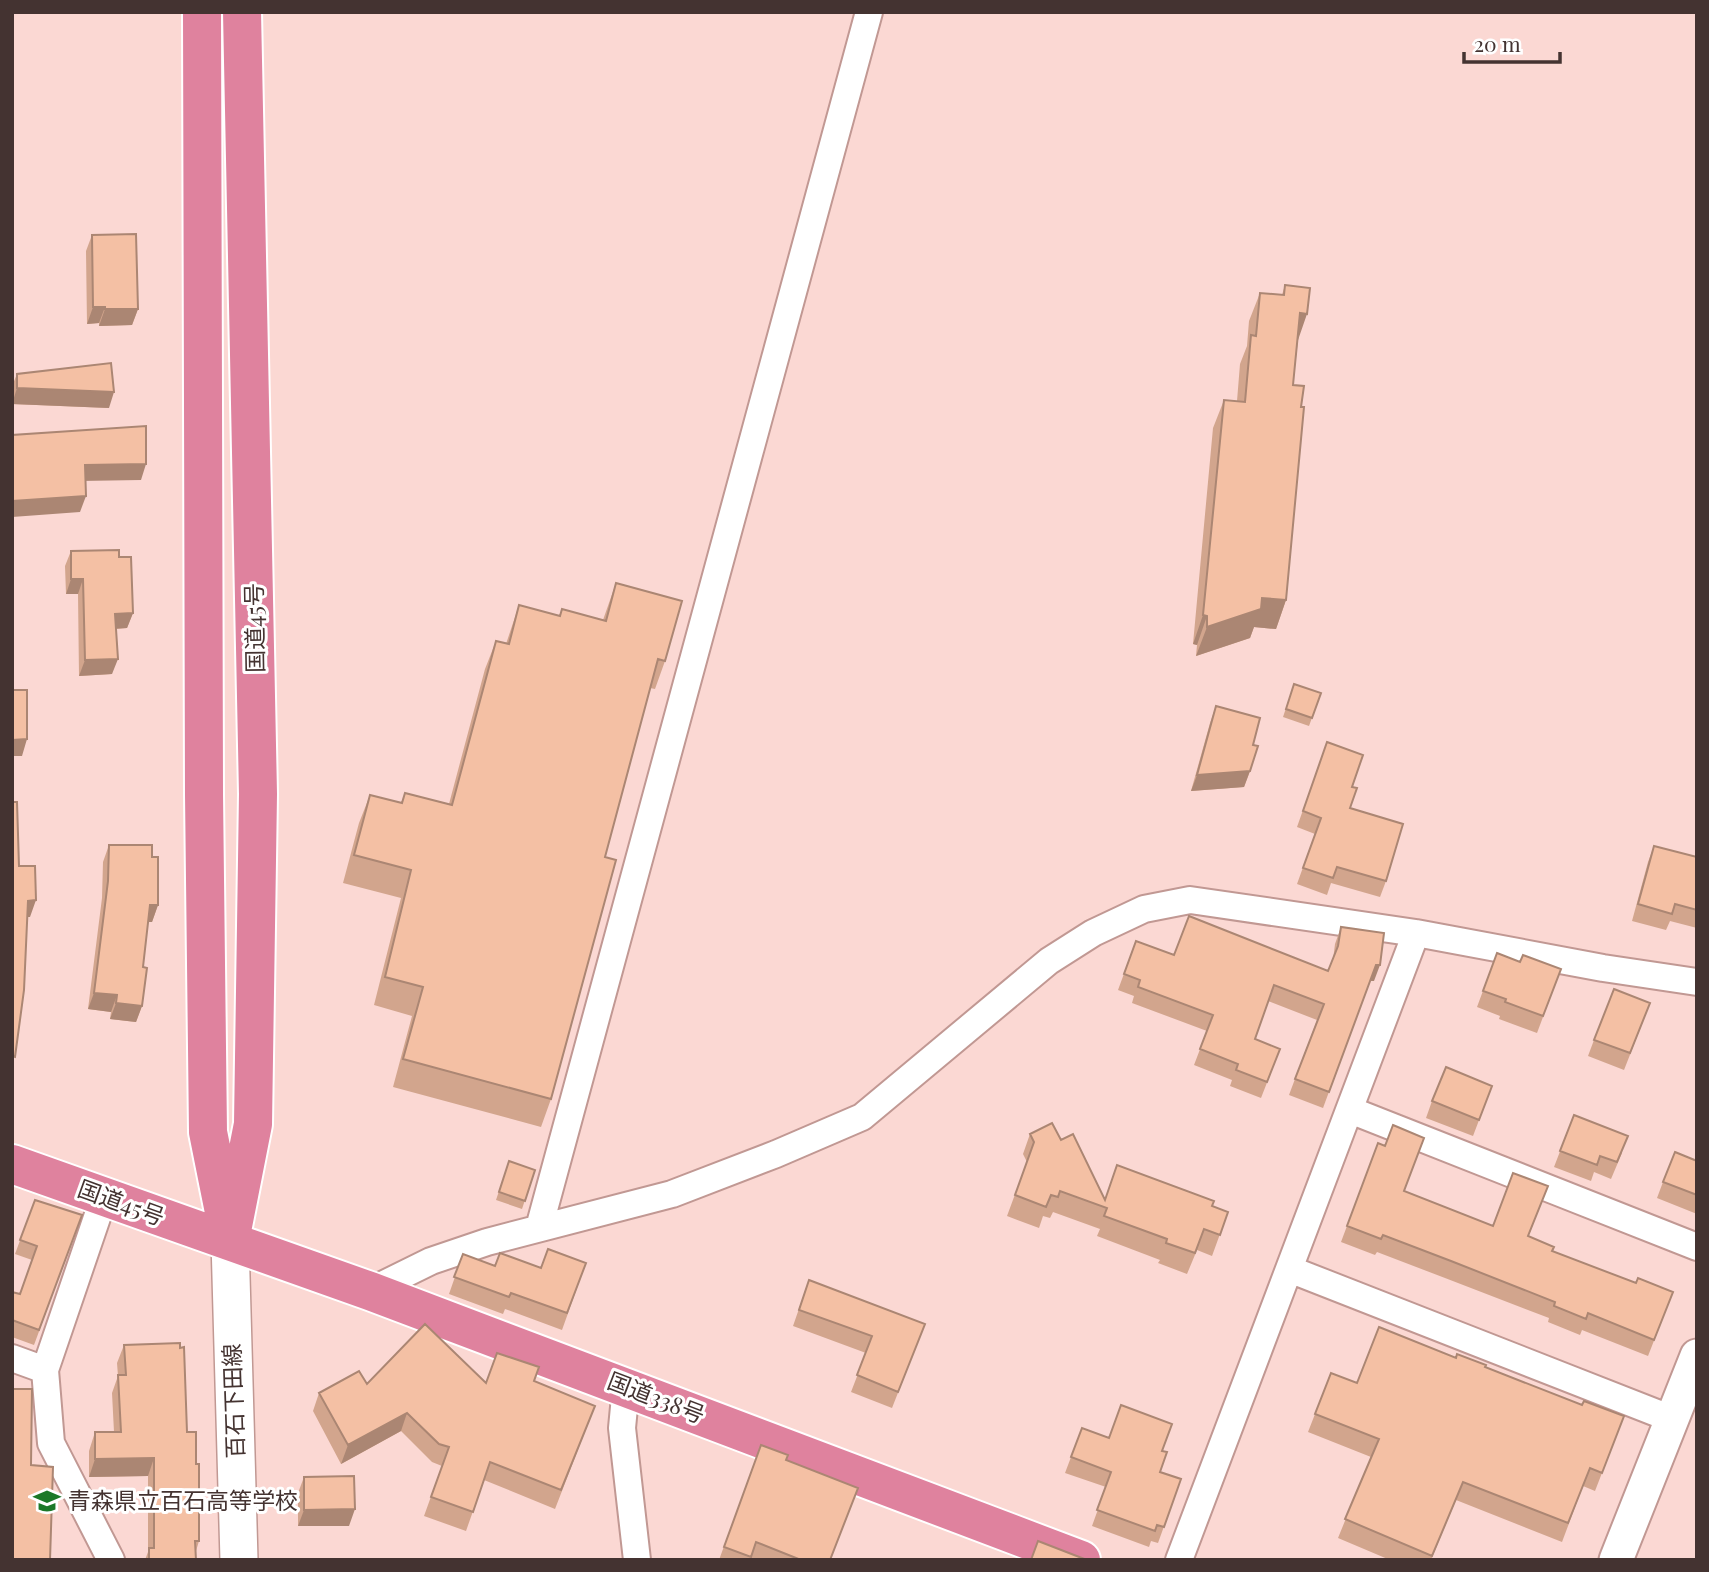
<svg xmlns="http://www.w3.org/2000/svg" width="1709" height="1572" font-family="'Playfair Display','Noto Sans JP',serif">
  <rect width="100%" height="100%" fill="#fbd8d3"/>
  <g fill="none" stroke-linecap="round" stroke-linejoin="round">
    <defs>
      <path id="minor" d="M1350,1110L1697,1247
        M104,1197L45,1370L51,1443L111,1560
        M539,1228L869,12
        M1289,1269L1672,1419
        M370,1291L431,1261L487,1242L672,1194L776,1154L862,1117L1049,961L1093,933L1144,909L1190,900L1416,933L1603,968L1697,982
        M12,1358L45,1370
        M626,1386L622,1428L637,1560
        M1179,1560L1416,933"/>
      <path id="tertiary" d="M1616,1560L1697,1356"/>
      <path id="secondary" d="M230,1241L239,1560"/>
      <path id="trunk" d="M202,12L204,794L208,1132L226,1222
        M12,1164L370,1291L1081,1560
        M230,1241L253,1124L258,794L242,12"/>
    </defs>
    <use href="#minor" stroke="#c19893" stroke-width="30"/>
    <use href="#tertiary" stroke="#c19893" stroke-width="37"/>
    <use href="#secondary" stroke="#c19893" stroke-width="40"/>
    <use href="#trunk" stroke="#fff" stroke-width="42"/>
    <use href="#minor" stroke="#fff" stroke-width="26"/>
    <use href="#tertiary" stroke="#fff" stroke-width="33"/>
    <use href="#secondary" stroke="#fff" stroke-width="37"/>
    <use href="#trunk" stroke="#df829e" stroke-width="38"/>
  </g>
  <path fill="#d2a58d" d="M92,235L138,309L132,325L99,326V323L87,324L86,251Z
    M1285,285L1298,340L1293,385L1301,407L1286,600L1276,629L1254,627L1250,638L1196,656L1197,645L1193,644L1213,428L1224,400L1237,401L1240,364L1247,346L1249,321L1260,293L1282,295Z
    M17,374L109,408L12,404V386Z
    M71,551L119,557L133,613L127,628L116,629L112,674L79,676L78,594H66L65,566Z
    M616,583L665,661L655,689L650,688L605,857L551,1099L541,1127L393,1087L412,1016L374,1005L401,898L343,883L359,823L370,795L401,803L405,793L449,804L485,669L496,641L506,644L519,605L559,616L603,620Z
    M1294,684L1321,693L1309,726L1283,717Z
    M1216,706L1250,771L1244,787L1191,791L1210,723Z
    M1327,742L1352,787L1350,808L1386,881L1380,897L1331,883L1327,895L1297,884L1315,834L1297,827Z
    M109,845L152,857L158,905L152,922H148L143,967L142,1006L136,1022L110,1019L111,1012L88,1009L102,898L103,862Z
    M1654,846L1697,857V928L1670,921L1666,930L1632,921L1648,862Z
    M1341,927L1374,981H1370L1323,1108L1289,1095L1317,1020L1268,1001L1255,1039L1280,1049L1261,1098L1230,1086L1232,1080L1194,1065L1207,1031L1132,1003L1134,996L1118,990L1136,941L1174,955L1328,971L1333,960L1335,944Z
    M1497,953L1520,962L1561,969L1537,1033L1499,1019L1500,1016L1477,1007Z
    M1644,1019L1624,1070L1588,1056L1594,1040Z
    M1492,1086L1473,1136L1426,1118L1432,1101Z
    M1574,1115L1622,1153L1611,1179L1594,1172L1591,1181L1554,1167Z
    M1030,1134L1061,1140L1105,1200L1212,1206L1228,1212L1212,1256L1197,1250L1187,1274L1158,1263L1160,1260L1097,1236L1100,1229L1053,1212L1050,1218L1043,1216L1039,1228L1007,1216L1027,1162L1023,1154Z
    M1378,1143L1404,1191L1493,1226L1548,1186L1528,1237L1552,1251L1636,1283L1673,1292L1648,1356L1582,1330L1580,1335L1548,1322L1549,1318L1445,1278L1377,1252L1375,1255L1341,1242Z
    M509,1161L535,1170L522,1209L496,1200Z
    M1697,1161V1214L1657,1198L1663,1182Z
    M35,1200L82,1215L34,1345L12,1337V1292L20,1294L32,1260L15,1254Z
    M463,1254L495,1266L541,1268L586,1263L562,1330L505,1309L503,1314L449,1294Z
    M809,1280L925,1324L892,1408L851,1392L866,1353L793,1326Z
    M124,1345L187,1432L196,1464L199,1541L196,1551V1560H145L148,1552V1476L89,1477V1451L95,1432H114L112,1393L118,1376L117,1363Z
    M1456,1358L1485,1367L1582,1405L1624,1416L1595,1491L1583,1486L1562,1542L1456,1500L1431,1560H1390L1338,1538L1371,1457L1308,1432L1331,1373L1357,1383Z
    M534,1381L595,1406L555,1509L484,1480L466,1531L424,1516L442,1466L432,1462L401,1431L341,1464L313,1411L319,1393L367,1384L486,1383Z
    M1082,1428L1109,1438L1162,1451L1160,1472L1181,1479L1158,1543L1151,1541L1149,1547L1092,1526L1106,1487L1065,1473Z
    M761,1445L786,1460L849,1512L830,1560H719Z
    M304,1477L349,1526H298V1493Z"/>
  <path fill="#ab8673" d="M93,307H105L99,323L87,324Z
    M105,309H138L132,325L99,326Z
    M1300,313L1307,314L1297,343Z
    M17,388L114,392L109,408L12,404Z
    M146,464L141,480L79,481L85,465Z
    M86,496L80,512L12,517V501Z
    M71,579H83L78,594H66Z
    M1262,598L1286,600L1276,629L1254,627L1250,638L1196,656L1207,627Z
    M133,613L127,628L110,629L115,614Z
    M1203,615L1207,616L1197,645L1193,644Z
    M118,659L112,674L79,676L85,660Z
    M27,739L22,756H12V740Z
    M1250,771L1244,787L1191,791L1197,775Z
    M36,900L30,917H22L28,901Z
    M150,905H158L152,922H144Z
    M1376,965H1380L1374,981H1370L1323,1108Z
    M94,993L117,995L111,1012L88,1009Z
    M116,1003L142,1006L136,1022L110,1019Z
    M407,1413L401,1431L341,1464L348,1445Z
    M154,1458L148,1476L89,1477L95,1459Z
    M355,1509L349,1526H298L304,1510Z"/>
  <path fill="#f4c0a4" stroke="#ab8673" stroke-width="2" d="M136,234L138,309H105V307H93L92,235Z
    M1285,285L1310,288L1307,314L1300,313L1293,385L1304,386L1301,407H1304L1286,600L1262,598L1261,609L1207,627V616L1203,615L1224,400L1245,402L1251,335L1256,336L1260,293L1284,295Z
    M111,363L114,392L17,388V374Z
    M146,426V464L85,465L86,496L12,501V435Z
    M119,550V557H131L133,613L115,614L118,659L85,660L83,579H71V551Z
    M616,583L682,601L665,661L658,659L605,857L616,860L551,1099L403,1059L423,987L385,977L411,870L354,855L370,795L402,803L405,793L452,805L496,641L509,644L519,605L560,616L562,609L606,621Z
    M1294,684L1321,693L1312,718L1286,709Z
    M12,690H27V739L12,740Z
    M1216,706L1260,718L1253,745L1258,746L1250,771L1197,775Z
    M1327,742L1363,755L1352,787L1357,788L1350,808L1403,824L1386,881L1337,867L1333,878L1303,868L1321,818L1303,811Z
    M12,802H17L19,866H35L36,900L28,901L24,990L15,1057L12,1056Z
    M109,845H152V857H158V905H150L143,967L147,968L142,1006L116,1003L117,995L94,993L108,881Z
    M1654,846L1697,857V910L1675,904L1672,914L1638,904Z
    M1189,916L1328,971L1338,946L1341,927L1384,933L1380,965H1376L1329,1092L1295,1079L1324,1004L1274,985L1255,1039L1280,1049L1267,1082L1236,1070L1238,1064L1200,1049L1213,1015L1138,987L1140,980L1124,974L1136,941L1174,955Z
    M1497,953L1520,962L1523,955L1561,969L1543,1016L1505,1002L1506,999L1483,991Z
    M1614,989L1650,1003L1630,1053L1594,1040Z
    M1446,1067L1492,1086L1479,1120L1432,1101Z
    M1574,1115L1628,1136L1617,1162L1600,1156L1597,1165L1560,1151Z
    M1052,1123L1061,1140L1073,1134L1105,1200L1117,1165L1214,1201L1212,1206L1228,1212L1220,1235L1204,1229L1195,1253L1166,1243L1167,1239L1104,1216L1107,1208L1060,1191L1058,1197L1051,1195L1046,1207L1015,1195L1034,1142L1030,1134Z
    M1393,1125L1424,1138L1404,1191L1493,1226L1513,1173L1548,1186L1528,1236L1554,1247L1552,1251L1636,1283L1638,1278L1673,1292L1654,1340L1588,1313L1586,1319L1554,1306L1555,1302L1451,1261L1383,1235L1381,1239L1347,1226L1378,1143L1385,1146Z
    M1675,1152L1697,1161V1195L1663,1182Z
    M509,1161L535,1170L525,1201L499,1192Z
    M35,1200L82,1215L39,1330L12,1320V1292L20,1294L37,1246L20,1240Z
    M548,1249L586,1263L567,1313L511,1293L509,1297L454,1277L463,1254L495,1266L500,1253L541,1268Z
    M809,1280L925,1324L898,1392L857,1375L872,1336L799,1310Z
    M425,1324L486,1383L497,1353L539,1367L534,1381L595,1406L561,1490L490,1462L473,1512L431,1497L449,1447L439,1444L407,1413L348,1445L319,1393L359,1371L367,1384Z
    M1379,1327L1456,1358L1457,1354L1486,1365L1485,1367L1582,1405L1584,1401L1624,1416L1602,1473L1590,1468L1568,1523L1463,1482L1432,1556L1345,1519L1379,1439L1315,1414L1331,1373L1357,1383Z
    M180,1343V1348L184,1347L187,1432H196V1464H199V1541H195L196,1560H149V1548H154V1458L95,1459V1432H121L118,1375H126L124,1345Z
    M12,1389H32L31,1465L53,1467L50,1560H12Z
    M1121,1405L1172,1424L1162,1451L1167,1452L1160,1472L1181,1479L1164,1527L1157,1525L1155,1531L1097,1510L1111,1472L1071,1457L1082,1428L1109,1438Z
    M761,1445L788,1455L786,1460L858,1488L830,1560H801L756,1542L751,1557L724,1547Z
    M354,1476L355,1509L304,1510V1477Z
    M1038,1541L1087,1560H1031Z"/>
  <defs>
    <symbol id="school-bare" viewBox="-9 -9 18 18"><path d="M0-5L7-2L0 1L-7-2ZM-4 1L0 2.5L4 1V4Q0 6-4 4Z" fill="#1b7828" stroke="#fff" stroke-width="2.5" paint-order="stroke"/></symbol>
  </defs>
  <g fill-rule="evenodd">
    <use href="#school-bare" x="28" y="1482" width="38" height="38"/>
  </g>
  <g text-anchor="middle" stroke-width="6" stroke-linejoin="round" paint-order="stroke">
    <g font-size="23" fill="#443331" stroke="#fff">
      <text transform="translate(255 628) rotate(-91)" y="8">国道45号</text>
      <text transform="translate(121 1203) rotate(20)" y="8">国道45号</text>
      <text transform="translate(656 1398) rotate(21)" y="8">国道338号</text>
      <text transform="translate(234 1401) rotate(-92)" y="8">百石下田線</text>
    </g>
    <g font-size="23" fill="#443331" stroke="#fff" text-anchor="start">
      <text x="68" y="1509">青森県立百石高等学校</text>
    </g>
  </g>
  <rect width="1709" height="1572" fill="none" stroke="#443331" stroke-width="28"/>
  <path d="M1464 52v10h96v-10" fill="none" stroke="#443331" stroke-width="3.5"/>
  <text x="1474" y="52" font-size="21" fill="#443331" stroke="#ffffff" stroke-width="5" paint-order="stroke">20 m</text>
</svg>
